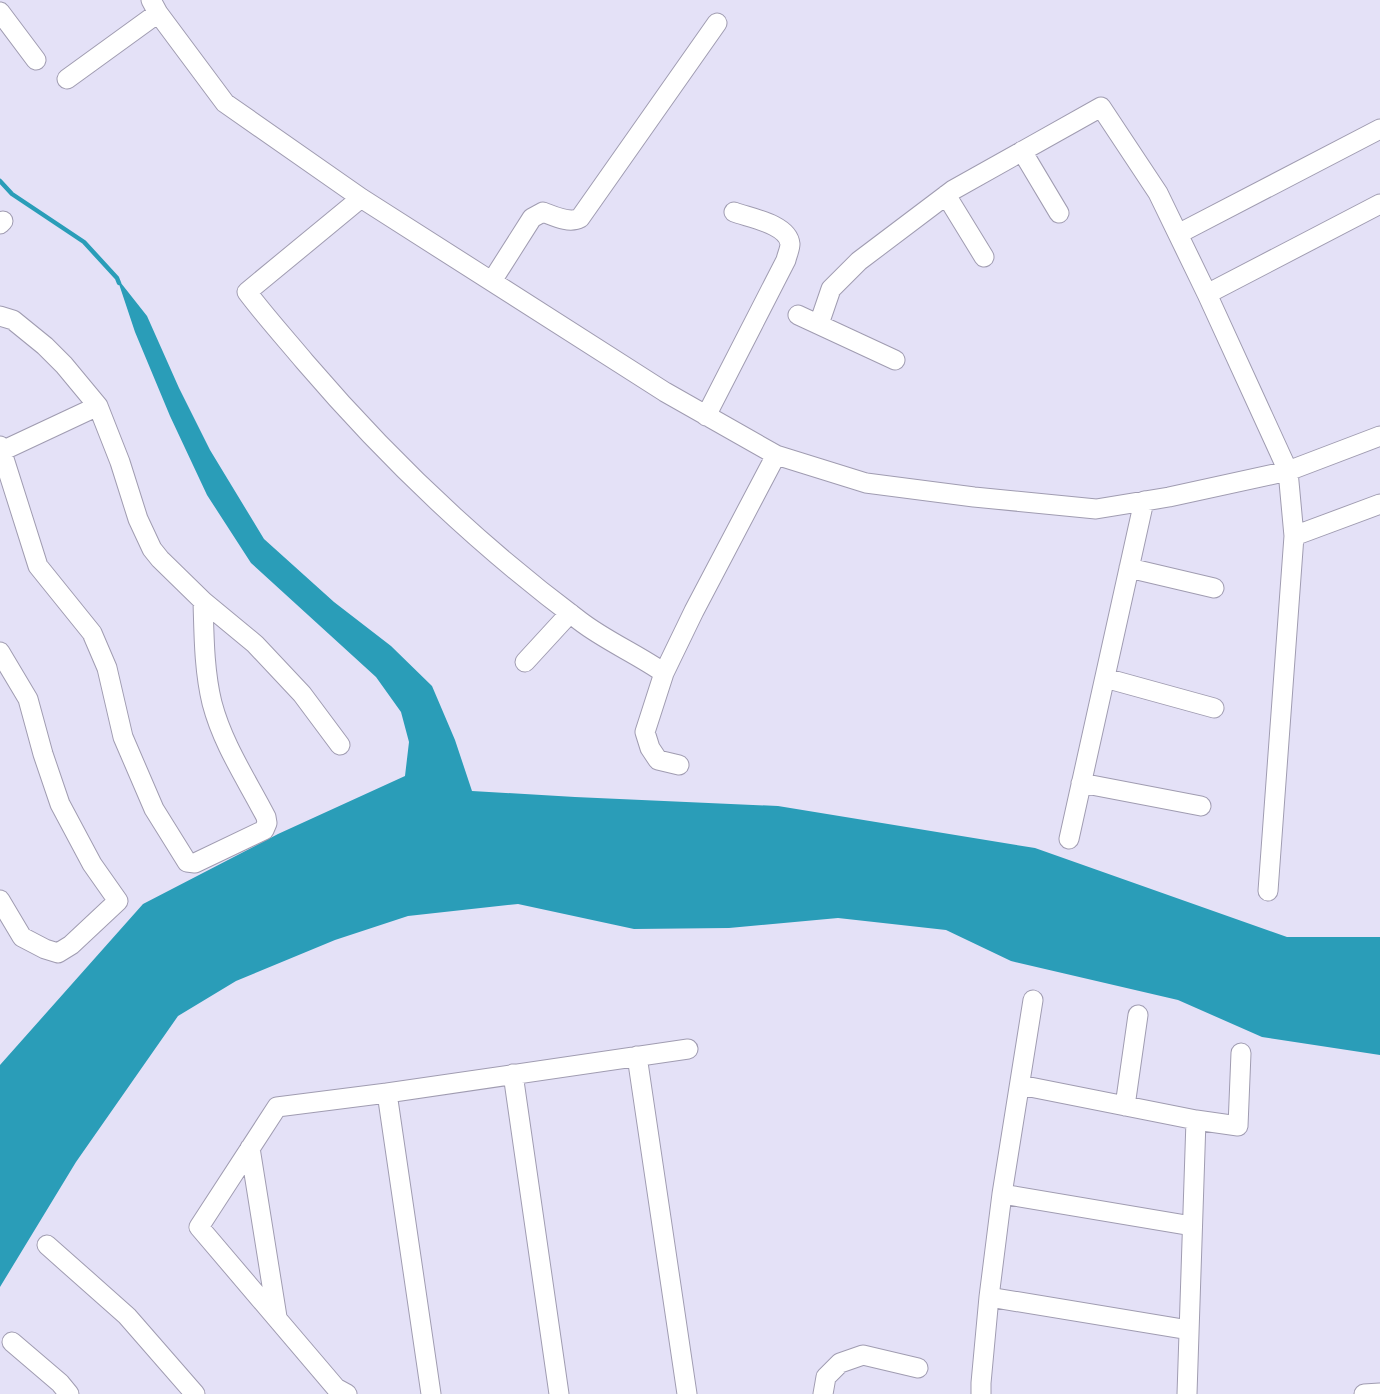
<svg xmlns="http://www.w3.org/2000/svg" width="1380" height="1394" font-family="'Asap Condensed',sans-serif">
  <rect width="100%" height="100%" fill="#e4e1f7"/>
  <path fill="#2a9db8" d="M117,278L147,316L179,388L210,450L264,539L334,602L391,646L432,686L455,740L472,791L575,797L778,806L1035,848L1287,937H1380V1055L1262,1037L1178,1000L1011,961L946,930L838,918L729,928L634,929L518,904L408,916L335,940L236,981L178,1016L76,1162L0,1287V1065L143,904L278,834L405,776L409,742L401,712L376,677L251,563L207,495L170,416L135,332Z"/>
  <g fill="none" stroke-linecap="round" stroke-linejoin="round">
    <path stroke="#2a9db8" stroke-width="4.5" d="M0,181L12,194L84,242L117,278L119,283"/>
    <defs>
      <path id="minor" d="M151,0L158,13L225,103L361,198L665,392L776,455L866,483L974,497L1096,509L1169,497L1288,471L1380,436
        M0,12L36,60
        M67,79L158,13
        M1022,151L1059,213
        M946,195L984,257
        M361,198L247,292C265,316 285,338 305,362C388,459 477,544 580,621C606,641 637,654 664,673L645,732L650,748L658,760L679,765
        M0,224L3,221
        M1178,234L1380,129
        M492,281L532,218L543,212C554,216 569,224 580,218L717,23
        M1207,294L1380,204
        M798,315L895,360
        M0,316L13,320L45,346L64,365L98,406L120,462L138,519L152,549L160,559L203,601L255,644L302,694L340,745
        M819,324L831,289L859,261L953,190L1101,107L1158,193L1207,294L1288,471L1294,536L1268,891
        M706,416L786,260C787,255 790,249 790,244C788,224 750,218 734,212
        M0,446L38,566L92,633L107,668L123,737L154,809L187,862L195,863L264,830L267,823L266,817C247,780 223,745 212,703C204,670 204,635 203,601
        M2,451L98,406
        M1294,536L1380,504
        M1129,568L1214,588
        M0,652L28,699L43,754L60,804L92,864L118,901L71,945L58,953L45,949L22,937L0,900
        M525,662L570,613
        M664,673L694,611L776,455
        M1105,678L1214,708
        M1081,783L1201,806
        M1069,839L1144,501
        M637,1056L687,1394
        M513,1074L559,1394
        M1020,1085L1196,1120L1238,1126L1241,1053
        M387,1093L431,1394
        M1125,1106L1138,1015
        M250,1148L277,1317
        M1002,1194L1192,1226
        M47,1245L127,1316L195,1394
        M989,1297L1189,1330
        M12,1342L60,1383L69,1394
        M347,1394L336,1388L199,1227L277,1107L387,1093L688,1049
        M823,1394L826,1377L840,1363L863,1355L918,1368
        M981,1394V1383L989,1297L1002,1194L1033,1000
        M1187,1394L1196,1120
        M1364,1394L1380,1393"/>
    </defs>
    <use href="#minor" stroke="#a09cb1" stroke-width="21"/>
    <use href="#minor" stroke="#fff" stroke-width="19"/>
  </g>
</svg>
